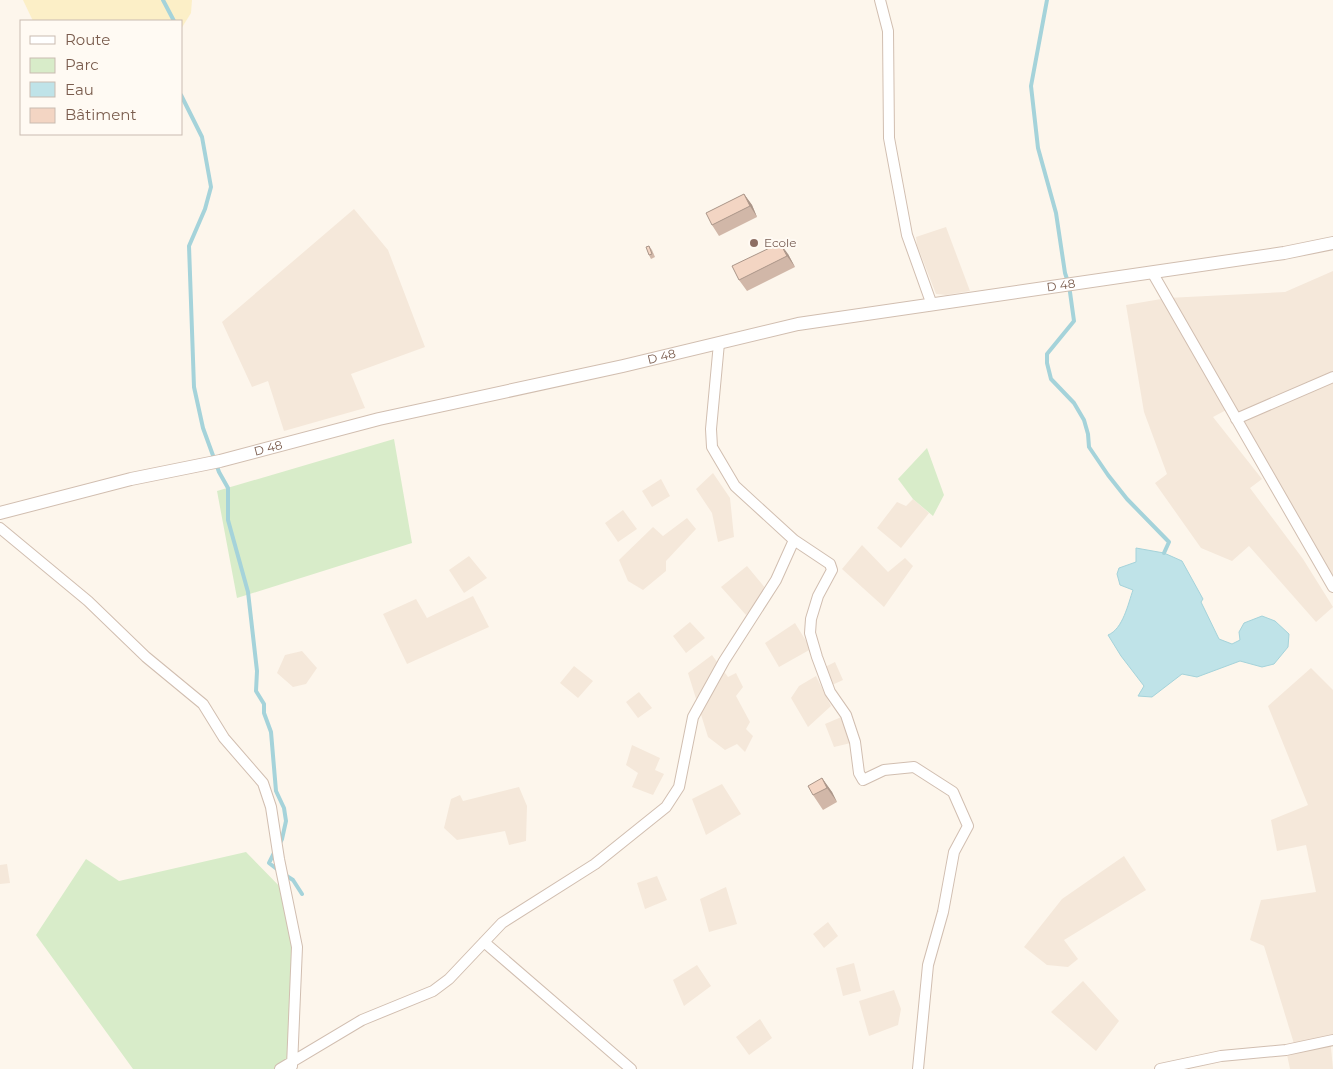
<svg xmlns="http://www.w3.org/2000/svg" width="1333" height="1069" font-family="Montserrat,sans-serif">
  <rect width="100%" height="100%" fill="#fdf6ec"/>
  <path fill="#f5e8da" d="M354,209L388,250L425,347L351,374L365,408L284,431L268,381L252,387L222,322Z
    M946,227L970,291L946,295L936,294L917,245L916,237Z
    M1333,271V587L1230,408L1213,417L1262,479L1250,488L1303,559L1333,607L1316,622L1249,546L1232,561L1201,548L1155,483L1167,474L1144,412L1126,305L1167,298L1285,292Z
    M713,473L730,498L734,537L718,542L712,513L696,489Z
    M661,479L670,496L652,507L642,491Z
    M913,499L929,513L901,548L877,528L897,502L906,506Z
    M623,510L637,529L618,542L605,523Z
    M687,518L696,529L666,561V571L643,590L628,581L619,560L653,527L663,536Z
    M862,545L888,572L905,558L913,566L884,607L842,569Z
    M469,556L487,578L464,593L449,570Z
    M747,566L766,589L746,615L721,587Z
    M473,596L489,627L407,664L383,614L416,599L427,618Z
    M690,622L705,638L686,653L673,636Z
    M795,623L811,649L779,667L765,643Z
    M302,651L317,668L306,684L293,687L277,673L285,655Z
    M712,655L728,677L736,673L743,687L736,696L750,722L746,729L753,736L745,752L737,744L725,750L708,737L688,673Z
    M835,662L843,680L832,685L825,667Z
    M574,666L593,681L578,698L560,683Z
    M1311,668L1333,690V1035L1330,1037L1333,1069H1290L1286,1050L1295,1047L1264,946L1250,940L1261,900L1316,892L1306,845L1277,851L1271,820L1308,805L1268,706Z
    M816,676L831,706L808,727L791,698L799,686Z
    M639,692L652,708L638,718L626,702Z
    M846,715L855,742L834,747L825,724Z
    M632,745L660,758L655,770L664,774L653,795L632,787L638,773L626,765Z
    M722,784L741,814L706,835L692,799Z
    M519,787L527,806L526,841L509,845L505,831L457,840L444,828L451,799L460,795L463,801Z
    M1124,856L1146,890L1064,940L1078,959L1068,967L1047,965L1024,947L1062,899Z
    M7,864L10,883L0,884V865Z
    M657,876L667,900L645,909L637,883Z
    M726,887L737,924L709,932L700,899Z
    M828,922L838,936L824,948L813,934Z
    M854,963L861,991L843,996L836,968Z
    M697,965L711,986L684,1006L673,980Z
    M1083,981L1119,1021L1096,1051L1051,1012Z
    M894,990L901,1009L898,1025L869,1036L859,1001Z
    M760,1019L772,1038L749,1055L736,1037Z"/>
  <path fill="#d8ecc9" d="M394,439L412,543L237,598L217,491Z
    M927,448L944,495L933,516L913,499L898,479Z
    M246,852L286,893L297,947L292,1069H133L36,935L86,859L119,881Z"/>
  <path fill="#fcefc7" d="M23,0H192L191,13L181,29V21H33Z"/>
  <path fill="#bfe3e8" stroke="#a5d3da" d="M1136,548L1164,553L1182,561L1203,599L1201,602L1219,639L1232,644L1240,640L1239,632L1244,623L1262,616L1275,621L1289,634L1288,647L1274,664L1262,667L1240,661L1197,677L1182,674L1152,697L1138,696L1144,686L1121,656L1108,635C1123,629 1128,604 1133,590L1120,585L1117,574L1119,568L1136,562Z"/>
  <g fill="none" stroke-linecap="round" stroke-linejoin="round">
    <path stroke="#a5d3da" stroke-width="4" d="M163,0L174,21
      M1047,0L1031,86L1038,148L1056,213L1065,273L1069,285L1074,321L1047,354V363L1051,379L1074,403L1084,420L1088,434L1089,447L1108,475L1127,499L1169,542L1164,553
      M181,95L202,137L211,187L205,209L189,246L194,387L203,428L219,472L228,488V520L248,592L257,671L256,691L264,704V713L271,732L276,791L284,808L286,821L282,839L279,845
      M275,851L269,863L282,873L293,880L302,894"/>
    <defs>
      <path id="minor" d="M880,0L888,31L889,138L907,235L932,305
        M1152,272L1333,587
        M719,343L711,429L712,447L735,486L794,540L830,564L832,570L818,596L811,619L810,633L817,657L830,692L846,715L855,742L859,773L863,780L884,770L914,767L953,792L968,826L954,852L943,912L928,965L918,1069
        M1236,419L1333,377
        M0,528L88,601L146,657L203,704L224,738L263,783L271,807L279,859L297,947L292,1066
        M484,942L631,1069
        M280,1069L362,1020L433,991L449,979L502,923L595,864L666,807L679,787L693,717L724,661L776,580L794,540
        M1160,1069L1221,1056L1286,1050L1333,1040"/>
      <g id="tertiary">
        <path id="s1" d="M0,513L131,479L220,461L379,419L623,366L798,324L1284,253L1333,243"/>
      </g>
    </defs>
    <use href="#minor" stroke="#d1beb0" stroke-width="12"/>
    <use href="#tertiary" stroke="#d1beb0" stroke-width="14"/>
    <use href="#minor" stroke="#fff" stroke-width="10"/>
    <use href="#tertiary" stroke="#fff" stroke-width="12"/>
  </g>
  <path fill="#d1b7a8" d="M744,194L752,205L757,217L719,236L712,225Z
    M649,246L652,250L655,257L651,259L649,255Z
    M788,254L795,267L747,291L739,280Z
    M822,778L832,792L837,802L823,810L813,795Z"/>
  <path fill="#aa9588" d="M744,194L752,205L757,217L750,206Z
    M780,243L788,254L795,267L787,256Z
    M822,778L832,792L837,802L827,788Z"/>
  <path fill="#f3d5c3" stroke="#aa9588" d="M744,194L750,206L712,225L706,213Z
    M780,243L787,256L739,280L732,266Z
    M649,246L652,254L649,255L646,247Z
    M822,778L827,788L813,795L808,786Z"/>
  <circle fill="#8d6e63" stroke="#fffaf3" stroke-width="2" cx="754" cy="243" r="5"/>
  <g text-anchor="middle" stroke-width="4" stroke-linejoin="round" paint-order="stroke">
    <g font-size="12" fill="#785e54" stroke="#fffaf3" text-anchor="start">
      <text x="764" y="247">Ecole</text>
    </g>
    <g font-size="12" fill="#7a5c4d" stroke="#fffaf3">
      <text dy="4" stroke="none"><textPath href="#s1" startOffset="1086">D 48</textPath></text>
      <text dy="4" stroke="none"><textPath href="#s1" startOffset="680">D 48</textPath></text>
      <text dy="4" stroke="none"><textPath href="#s1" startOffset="276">D 48</textPath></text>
    </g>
  </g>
  <rect x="20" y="20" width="162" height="115" fill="#fffaf3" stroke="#cabbb1"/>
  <rect x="30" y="36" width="25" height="8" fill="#ffffff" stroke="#cabbb1"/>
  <text x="65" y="45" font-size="15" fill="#7a5c4d">Route</text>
  <rect x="30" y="58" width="25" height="15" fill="#d8ecc9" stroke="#cabbb1"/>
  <text x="65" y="70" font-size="15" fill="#7a5c4d">Parc</text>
  <rect x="30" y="82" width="25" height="15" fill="#bfe3e8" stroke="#cabbb1"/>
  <text x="65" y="95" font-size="15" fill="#7a5c4d">Eau</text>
  <rect x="30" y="108" width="25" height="15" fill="#f3d5c3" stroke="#cabbb1"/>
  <text x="65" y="120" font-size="15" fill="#7a5c4d">Bâtiment</text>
</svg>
